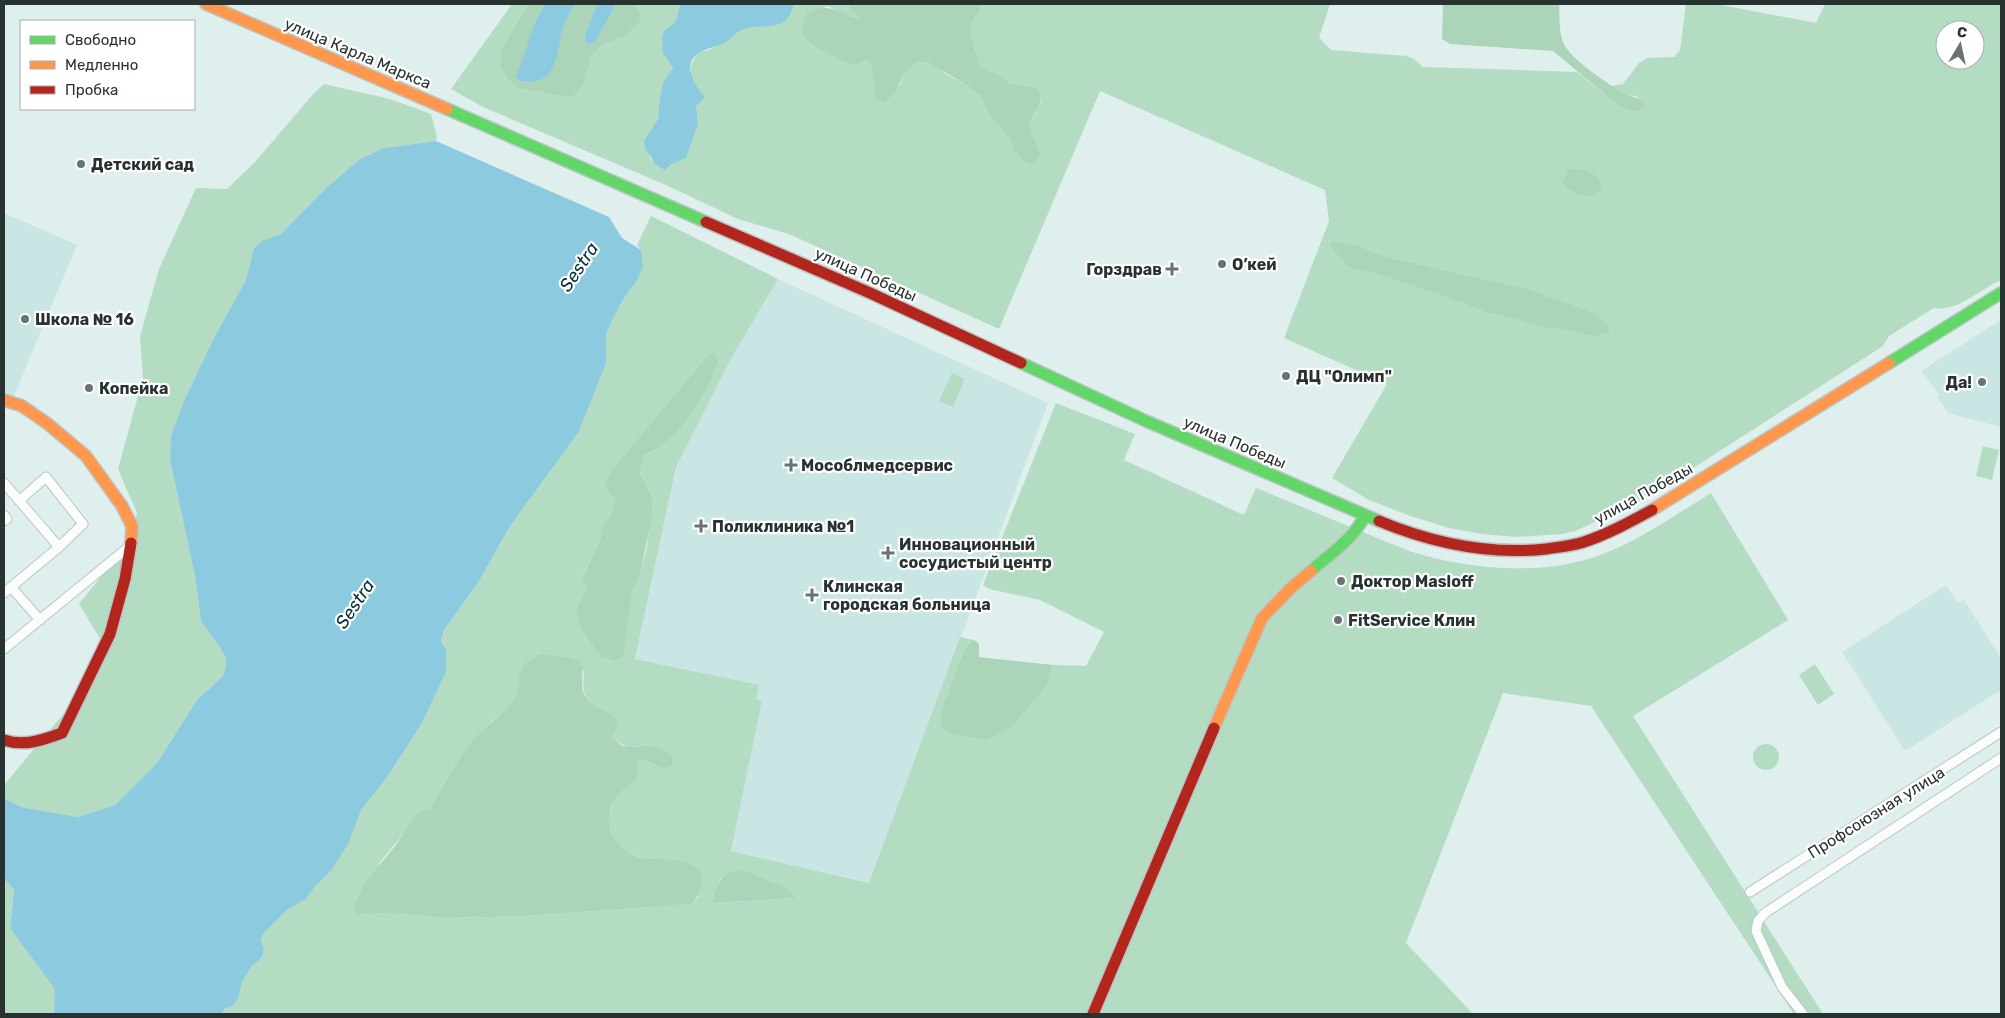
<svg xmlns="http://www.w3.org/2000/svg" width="2005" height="1018" font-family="Rubik,sans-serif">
  <rect width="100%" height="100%" fill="#dfefed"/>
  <path fill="#cae6e4" d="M4,213L77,245L13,398L4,393Z
    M778,279L1048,403L870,883L731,851L762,701L635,659L676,467L732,357Z
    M2001,320V427L1948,413L1937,397L1940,395L1921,371Z
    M1946,585L1958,603L1964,600L2001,658V690L1905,751L1842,652Z"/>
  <path fill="#b4dcc2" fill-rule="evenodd" d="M512,4H528L501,50V67L506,77L518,88L562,96H574L583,86L592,55L603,45L626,36L640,22L641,15L634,4H680L676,21L668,28L673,68C661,85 662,97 658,117C656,126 648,137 644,145L654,164L665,169L670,165L686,158L698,125L696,106L704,97L694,83L691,75V66L695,57L700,52L709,50L745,28L755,26L791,12L794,4H847L862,19L845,15L828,6L806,14L802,30L830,54L855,66L867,60C877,72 871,83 875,98L899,86L905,72L918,62H928L937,66L946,74L968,86L980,96L990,117L1011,140L1014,150L1023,161L1030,131L1031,121L1041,102L1033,87L1010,83L1003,77L980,66C977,51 966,36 973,21C976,15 981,10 983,4H1330L1319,38L1331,50L1406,56L1414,59L1423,67L1577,72L1620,107L1630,111L1639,97L1625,94L1612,86L1623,84L1639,63L1647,58L1674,57L1680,50L1686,4H1716L1816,23L1825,4H2001V280C1980,289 1958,312 1934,308L1889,336L1883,346L1673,481L1628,507L1575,531L1562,534L1515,537L1482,534L1449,528L1410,516L1369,500L1332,478L1387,384L1284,338L1329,221L1325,190L1100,91L999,329L789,234L738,219L666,185L483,107L451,89ZM1945,30H1975V60H1945Z
    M324,84L390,99L431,114L437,137L436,141L384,148L324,190L281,234L262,241L254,248L246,280L216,334L186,399L170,460L195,576L201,620L222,649L226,658V667L222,677L197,700L157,763L115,805L78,817L21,807L4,798V785L71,705L102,642L79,604L131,539L137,513L118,469L143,378L140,336L159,269L196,188L227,189L256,161L314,93Z
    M651,216L778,279L732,357L676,467L635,659L759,685L756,699L762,701L731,851L869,883L960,637L974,640L965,648L940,713L966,737L987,740L1012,727L1047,686L1053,665L1086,666L1104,632L1040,600L989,589L983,585L1056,403L1135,434L1124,460L1244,515L1256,488L1409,551C1474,571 1552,578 1615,549C1649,534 1680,512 1711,493L1788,620L1633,716L1823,1014H1794L1591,706L1503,693L1406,943L1473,1014H220L225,1009L234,1005L239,996L242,982L252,966L262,957L264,949L261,940L263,934L288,909L305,900L314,888L330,872L361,810L388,776L422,723L446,672V649L441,642L444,630L479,581L510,526L539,484L606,363V333L622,301L636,282L641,250L637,245ZM709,354L656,449L643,457L640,474L652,497L647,547L640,576L600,656L595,647L585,595L587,588L582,577L600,541L602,527L609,518L612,508L615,500L614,467ZM584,671C579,715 601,698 619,723L612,737C626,749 631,748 648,745L655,765L643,760L637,763C635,776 623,784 616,795C611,803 610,812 610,821C609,860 652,860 680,861L699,897L690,904L526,916L448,918L388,913L356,915L380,862L422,811L430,809L455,765L492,721L515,701L519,685V674ZM720,879L786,888L797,898L712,903Z
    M952,373L965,379L953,407L939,401Z
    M1983,446L1999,450L1992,480L1976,476Z
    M1815,664L1834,694L1818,705L1799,675Z
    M1753 757a13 13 0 1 1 26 0a13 13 0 1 1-26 0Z
    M4,878L14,890L10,928L56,989L54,1014H4Z"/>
  <path fill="#abd4b9" d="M528,4H545L533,27L525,57L516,75L525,82C556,82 556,51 563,29C566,21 570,12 575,4H597L584,38L586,43L591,44L596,41L616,4H634L641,15L640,22L626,36L603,45L592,55L583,86L574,96H562L518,88L506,77L501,67V50Z
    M847,4H983C981,10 976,15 973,21C966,36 977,51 980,66L1003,77L1010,83L1033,87L1039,91C1043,110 1035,107 1031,122C1028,132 1036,144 1040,153L1034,164L1023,161L1014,150L1011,140L990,117L980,96L968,86L928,62H918L905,72L894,94L883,103L875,98C871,83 877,72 867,60L855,66C837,58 810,48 801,30L806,14C831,0 836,14 861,19Z
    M1443,4H1559C1560,17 1558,33 1565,46C1575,62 1605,82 1622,92C1630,97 1638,96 1645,104L1640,110L1630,111L1620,107L1553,51L1450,44L1442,39Z
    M1569,169C1585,170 1596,170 1602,187L1593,196C1579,195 1571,193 1563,182Z
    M1335,241L1357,246L1385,257L1526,289L1594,313L1610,327L1608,333L1596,336L1558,328L1543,327L1522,320L1489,313L1448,297L1379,274L1349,267L1329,245Z
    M714,353L718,359C712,383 692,416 675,433C666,443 654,450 643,457L640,474L652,497V515L640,576L632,592L623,656L615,661L600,656L582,629L576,611L587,588L582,578L600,541L602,527L609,518L615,500L607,489L606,481L614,467L709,354Z
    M974,640L979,644V657L1053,665L1047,686L1012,727L987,740L954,735L942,729L940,713L965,648Z
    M540,654L571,658L580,661C585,674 579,686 585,696C590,706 603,708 611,714C615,716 617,720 619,723L612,737L622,746L635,747L648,745L663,749L673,757L672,765L664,768L643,760L637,763V779C618,794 608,797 610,825C610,832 613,837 617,842C632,864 657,857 680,861C688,862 694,866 701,871C703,884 701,895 691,904L526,916L448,918L388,913L356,915L355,904L366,881L395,846L416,815L422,811L430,809L455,765L473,740L514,701L519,685V674L526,663Z
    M743,870L786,888L797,898L712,903C718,882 720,873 743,870Z"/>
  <path fill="#8bcadf" d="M545,4H575C570,12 566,20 563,29C557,49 558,80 531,82C525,82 521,81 516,78V75L524,57L533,27Z
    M597,4H616L596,41L591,44L586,43L584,38Z
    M680,4H794C792,11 789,19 782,23C771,28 759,25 747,28C738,30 732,38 724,43C716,47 706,48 699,53C681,64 695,86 705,97L696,106L698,125L686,158L670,165L665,170L654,164L652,158L645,149L644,141L658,119L660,98L664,81L673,68L663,53L662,38L664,31L676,21Z
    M436,141L609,217L622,238L641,250L643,267L636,282L622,301L606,333V363L579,431L510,526L479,581L444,630L441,642L446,649V672L422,723L388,776L361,810L348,844L330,872L314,888L305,900L288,909L263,934L261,940L264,949L262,957L252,966L242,982L239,996L234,1005L225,1009L220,1014H54L55,989L10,928L14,890L4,878V798L21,807L78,817L115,805L157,763L197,700L222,677L226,667V658L221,649L201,621L195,576L170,460L171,436L185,399L216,334L246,280L254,248L262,241L281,234L324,190L359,160L384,148Z"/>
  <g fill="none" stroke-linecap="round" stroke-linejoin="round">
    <defs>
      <path id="street" d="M4,483L59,547
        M4,515L7,519L4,521
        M11,587L40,620
        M4,593L59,547L83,524L46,477L19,501
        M4,649L131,545
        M1750,892L2001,732
        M1803,1014L1782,987L1756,931L1758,921L1765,913L2001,758"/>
      <path id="fast" d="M447,109L706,222
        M1021,363L1146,421L1379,521
        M1889,363L2001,293
        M1311,571C1330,554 1354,539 1365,515"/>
      <path id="slow" d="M206,4L447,109
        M4,400L22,406L48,424L86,456L122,506L132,526L131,543
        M1652,510L1889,363
        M1214,728L1262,618L1292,587L1311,571"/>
      <path id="jam" d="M706,222L870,293L1021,363
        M1379,521C1432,543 1489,555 1546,549C1559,547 1572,546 1584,542C1608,534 1630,522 1652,510
        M4,740C24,747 43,740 62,733L110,634L125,579L131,543
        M1093,1014L1214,728"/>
    </defs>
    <use href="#street" stroke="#bac6c5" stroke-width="11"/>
    <use href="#fast" stroke="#bac6c5" stroke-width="14"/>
    <use href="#slow" stroke="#bac6c5" stroke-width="14"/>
    <use href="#jam" stroke="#bac6c5" stroke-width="14"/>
    <use href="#street" stroke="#fafdfc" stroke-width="9"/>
    <use href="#fast" stroke="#63d668" stroke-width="11"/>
    <use href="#slow" stroke="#ff974d" stroke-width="11"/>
    <use href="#jam" stroke="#b3261e" stroke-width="11"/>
  </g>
  <g fill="#677473" stroke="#fff" stroke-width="2">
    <circle cx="81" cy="164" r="5"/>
    <circle cx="1222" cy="264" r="5"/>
    <path d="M1169.5 261.5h5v5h5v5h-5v5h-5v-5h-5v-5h5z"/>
    <circle cx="25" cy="319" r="5"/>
    <circle cx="1286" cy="376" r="5"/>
    <circle cx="1982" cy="382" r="5"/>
    <circle cx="89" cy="388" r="5"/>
    <path d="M788.5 457.5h5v5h5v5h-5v5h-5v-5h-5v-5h5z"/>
    <path d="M698.5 518.5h5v5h5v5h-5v5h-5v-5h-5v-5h5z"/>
    <path d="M885.5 545.5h5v5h5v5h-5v5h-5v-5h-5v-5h5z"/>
    <circle cx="1341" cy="581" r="5"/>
    <path d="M809.5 587.5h5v5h5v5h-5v5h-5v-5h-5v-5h5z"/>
    <circle cx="1338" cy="620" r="5"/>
  </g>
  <g text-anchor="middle" stroke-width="4.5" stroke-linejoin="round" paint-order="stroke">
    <g font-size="16" fill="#273231" stroke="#fff">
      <text transform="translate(358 53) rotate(23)" y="6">улица Карла Маркса</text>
      <text transform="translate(866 274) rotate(24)" y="6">улица Победы</text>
      <text transform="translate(1235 442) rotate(23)" y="6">улица Победы</text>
      <text transform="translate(1643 493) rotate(-29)" y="6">улица Победы</text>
      <text transform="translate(1876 812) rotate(-32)" y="6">Профсоюзная улица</text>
    </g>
    <g font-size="16" font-weight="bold" fill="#273231" stroke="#fff" text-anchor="start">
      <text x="91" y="170">Детский сад</text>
      <text x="1232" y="270">О’кей</text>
      <text x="1162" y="275" text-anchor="end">Горздрав</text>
      <text x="35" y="325">Школа № 16</text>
      <text x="1296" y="382">ДЦ "Олимп"</text>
      <text x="1972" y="388" text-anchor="end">Да!</text>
      <text x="99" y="394">Копейка</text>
      <text x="801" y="471">Мособлмедсервис</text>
      <text x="712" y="532">Поликлиника №1</text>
      <text x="899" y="550">Инновационный<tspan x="899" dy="18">сосудистый центр</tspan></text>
      <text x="1351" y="587">Доктор Masloff</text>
      <text x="823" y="592">Клинская<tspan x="823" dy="18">городская больница</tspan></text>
      <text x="1348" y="626">FitService Клин</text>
    </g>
    <g font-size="18" font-style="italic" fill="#062f3c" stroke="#fff">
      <text transform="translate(579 267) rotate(-56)" y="6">Sestra</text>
      <text transform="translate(355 604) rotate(-56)" y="6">Sestra</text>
    </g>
  </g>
  <rect width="2005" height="1018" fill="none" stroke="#273231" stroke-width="10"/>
  <rect x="20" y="20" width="175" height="90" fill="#ffffff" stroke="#a9adad"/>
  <rect x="30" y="36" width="25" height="8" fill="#63d668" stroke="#a9adad"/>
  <text x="65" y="45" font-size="15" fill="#273231">Свободно</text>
  <rect x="30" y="61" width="25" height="8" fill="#ff974d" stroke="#a9adad"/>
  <text x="65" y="70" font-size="15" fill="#273231">Медленно</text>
  <rect x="30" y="86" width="25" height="8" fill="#b3261e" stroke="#a9adad"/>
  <text x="65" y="95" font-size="15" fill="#273231">Пробка</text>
  <g transform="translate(1960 45) rotate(9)"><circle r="24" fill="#ffffff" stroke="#a9adad"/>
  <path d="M0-4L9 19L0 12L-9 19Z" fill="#677473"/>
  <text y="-8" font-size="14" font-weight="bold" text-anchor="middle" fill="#273231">С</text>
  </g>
</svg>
